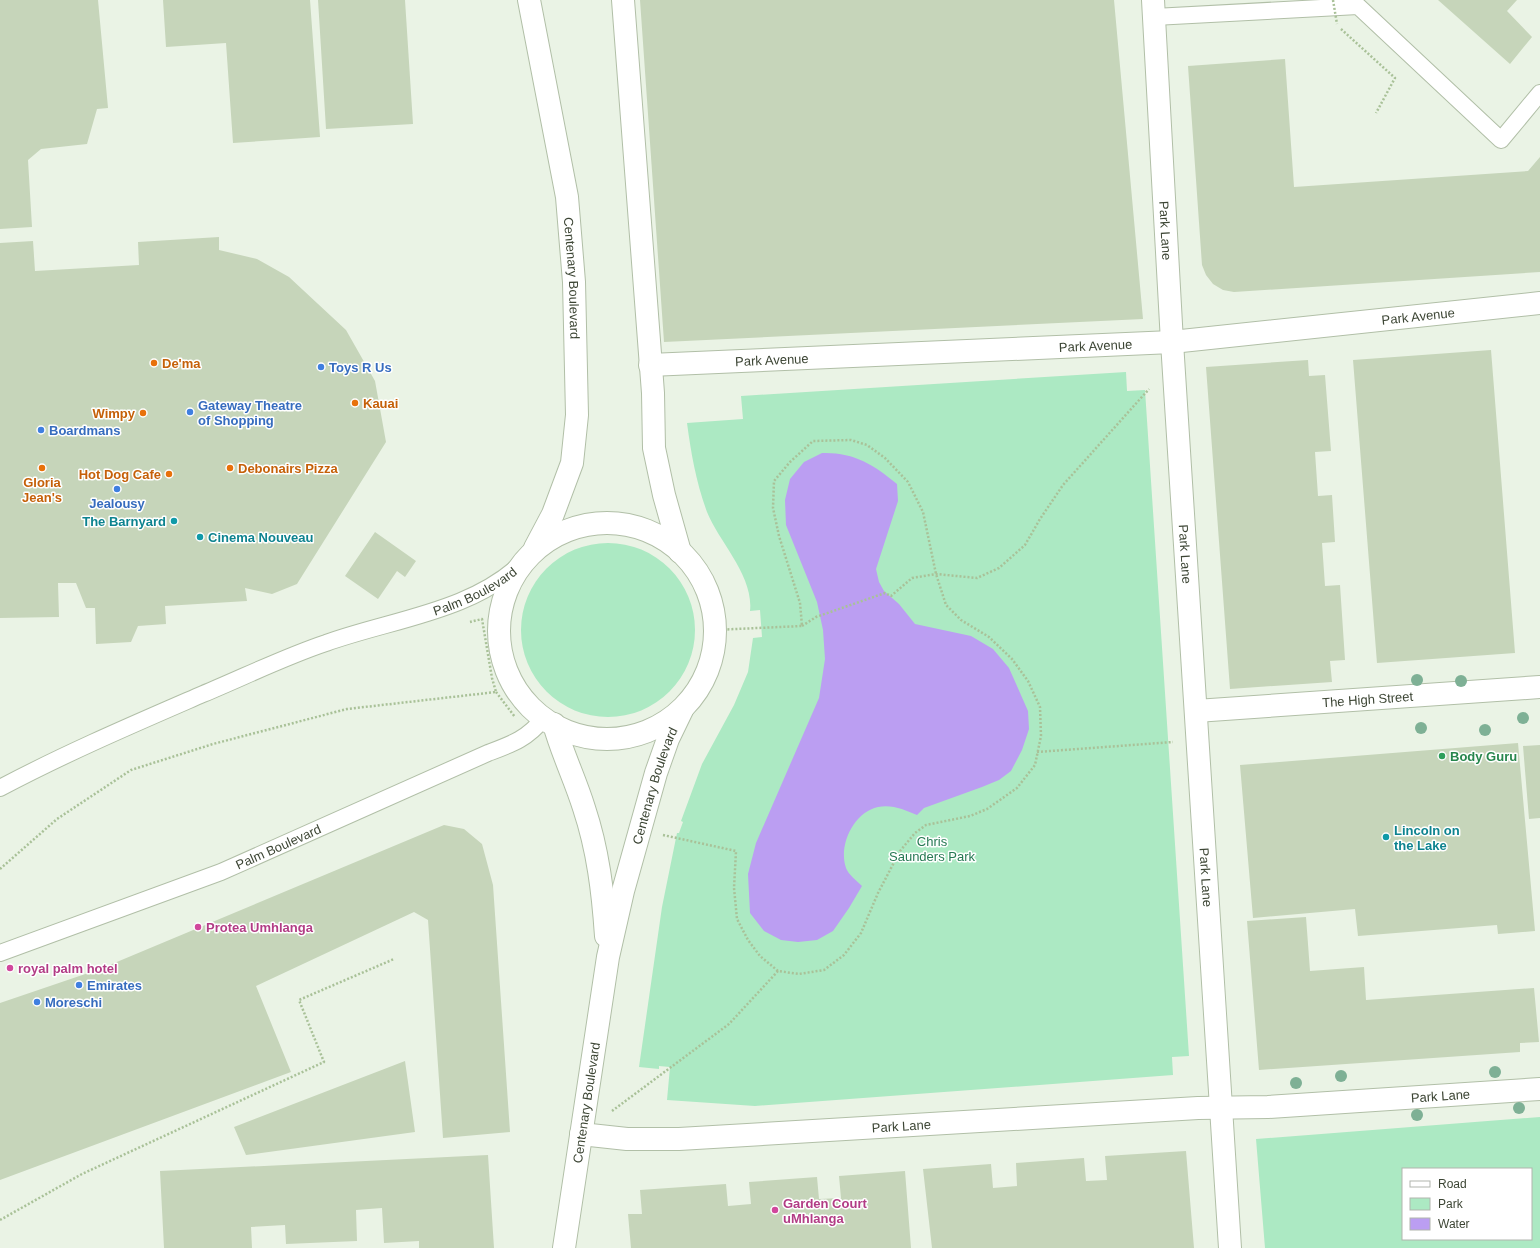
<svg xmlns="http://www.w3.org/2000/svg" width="1540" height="1248" font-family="Arial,sans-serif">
  <rect width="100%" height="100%" fill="#eaf3e5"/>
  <path fill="#ace9c3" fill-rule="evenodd" d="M1126,372L1127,391L1145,390L1189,1056L1172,1057L1173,1075L755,1106L667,1100L670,1067L659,1066V1069L639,1067L662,907L677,833H679L683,822L681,821L702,764L734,705L748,672L753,638L762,637L760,610L750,611C754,576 719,542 707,512C696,482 691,453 687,423L743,419L741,396Z
    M521 630a87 87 0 1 1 174 0a87 87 0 1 1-174 0Z
    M1540,1117V1248H1265L1256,1139ZM1403,1169H1531V1239H1403Z"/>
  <path fill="#bb9ef2" d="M822,453C853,452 873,464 897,484L898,501L876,569L879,582L884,591L899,604L915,624L971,636L993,649L1009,668L1028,711L1029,729L1022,750L1011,771L999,780L982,787L924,808L917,815C905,810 892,804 878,807C854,812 838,845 846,868C848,874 857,881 862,886L849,908L833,931L817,940L798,942L781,940L764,931L750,913L748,874L756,843L819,698L825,659L823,630L817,602L786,525L785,500L790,479L804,462Z"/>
  <path fill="#c6d5ba" d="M0,0H98L108,108L97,109L87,144L41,149L28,160L32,227L0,229Z
    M163,0H310L320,137L233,143L226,43L166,47Z
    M318,0H405L413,124L326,129Z
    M640,0H1114L1143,319L664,342Z
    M1438,0H1517L1507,11L1532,37L1510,64Z
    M1285,59L1294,187L1528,171L1540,157V272L1234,292L1223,290L1213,284L1206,275L1202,265L1188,66Z
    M219,237V250L257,259L289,277L346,330L375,381L386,442L297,584L272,594L245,588L247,601L165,606L166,624L138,626L131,642L96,644L95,608H86L76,583H58L59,617L0,618V243L33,241L35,271L139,265L138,242Z
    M1491,350L1515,653L1377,663L1353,360Z
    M1308,360L1309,376L1325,375L1331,451L1315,452L1318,496L1332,495L1335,542L1322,543L1325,586L1340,585L1345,660L1330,661L1332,682L1230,689L1206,367Z
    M375,532L416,561L405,577L397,571L378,599L345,576Z
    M1518,743L1535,931L1498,934L1497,925L1358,936L1355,909L1253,918L1240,765Z
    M1540,745V818L1529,819L1523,746Z
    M444,825L464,829L482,844L493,885L510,1132L443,1138L428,920L414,912L256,986L291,1072L0,1180V1003L100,969Z
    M1306,917L1310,971L1364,967L1366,1000L1534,988L1539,1042L1520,1043V1052L1259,1070L1247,921Z
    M405,1061L415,1132L246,1155L234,1127Z
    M1186,1151L1194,1248H932L923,1169L991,1164L993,1188L1017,1186L1016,1163L1084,1158L1086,1181L1107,1180L1105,1156Z
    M488,1155L494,1248H419V1241L384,1243L382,1208L356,1210L357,1241L286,1244L285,1225L251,1227L252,1248H164L160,1171Z
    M905,1171L911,1248H631L628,1214H642L640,1190L726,1184L728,1206L751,1204L749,1182L817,1177L819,1199L841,1198L839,1176Z"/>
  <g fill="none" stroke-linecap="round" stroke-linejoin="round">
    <defs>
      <g id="lane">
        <path d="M1154,17L1358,6L1501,140L1540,93"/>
        <path id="s1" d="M0,788C66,753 134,724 203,694C244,677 284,657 326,643C392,619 473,612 525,560"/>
        <path id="s2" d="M0,953L221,872L488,753C512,744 527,739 544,718"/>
      </g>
      <g id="street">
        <path id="s3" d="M529,0L567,197L574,282L577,415L572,463L553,514L535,548"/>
        <path d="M623,0L653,393L654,448L664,495L680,552"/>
        <path id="s4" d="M1153,0L1172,342L1230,1248"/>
        <path id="s5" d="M650,365L1172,342L1540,303"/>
        <circle cx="607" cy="631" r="108"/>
        <path id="s6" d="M1196,711L1540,687"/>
        <path d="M554,724C562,753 575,779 584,808C598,850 603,892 606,936"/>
        <path id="s7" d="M581,1134L627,1139H679L1198,1108L1268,1107L1540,1089"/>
        <path id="s8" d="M564,1248L608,957L623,891L656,773L668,739L682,710"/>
      </g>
    </defs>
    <use href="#lane" stroke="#b1bfa7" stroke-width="18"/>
    <use href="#street" stroke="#b1bfa7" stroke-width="24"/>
    <path stroke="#a9c198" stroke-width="2.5" stroke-dasharray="2 2" stroke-linecap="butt" d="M1341,29L1395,78L1376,113
      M802,626L816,617L885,593L891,596L912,578L936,574L977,578L999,568L1025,545L1040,519L1063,485L1149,389
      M496,692L515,717
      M1037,752L1173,742
      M663,835L736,851L734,888L737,919L748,940L760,956L778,971L799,974L824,970L844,955L861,933L878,893L900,851L915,833L926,825L970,816L987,809L1017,788L1035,765L1041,736L1040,707L1028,681L1012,659L989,637L961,620L946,605L936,574L923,512L908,482L885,458L867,445L851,440L813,441L790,462L774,481L773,508L779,536L800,603L802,626L714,630
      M0,869L57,819L131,770L213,744L347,709L496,692L492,678L482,619L470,622
      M612,1111L729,1024L778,971
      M0,1220L82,1174L324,1062L299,1000L394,959"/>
    <use href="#lane" stroke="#fff" stroke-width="16"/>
    <use href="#street" stroke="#fff" stroke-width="22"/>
    <path stroke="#a9c198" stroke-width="2.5" stroke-dasharray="2 2" stroke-linecap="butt" d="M1333,0L1337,24"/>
  </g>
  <g fill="#7eb095">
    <circle cx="1417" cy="680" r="6"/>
    <circle cx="1461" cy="681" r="6"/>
    <circle cx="1523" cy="718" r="6"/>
    <circle cx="1421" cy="728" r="6"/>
    <circle cx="1485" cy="730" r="6"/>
    <circle cx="1495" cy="1072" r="6"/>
    <circle cx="1341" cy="1076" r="6"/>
    <circle cx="1296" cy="1083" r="6"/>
    <circle cx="1519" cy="1108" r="6"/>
    <circle cx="1417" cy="1115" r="6"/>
  </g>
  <g fill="#e8710a" stroke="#fff" stroke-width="1.5">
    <circle cx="154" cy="363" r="4"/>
    <circle cx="355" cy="403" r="4"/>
    <circle cx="143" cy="413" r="4"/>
    <circle cx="42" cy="468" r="4"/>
    <circle cx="230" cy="468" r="4"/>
    <circle cx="169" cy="474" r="4"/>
  </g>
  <g fill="#3f7fe0" stroke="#fff" stroke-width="1.5">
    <circle cx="321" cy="367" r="4"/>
    <circle cx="190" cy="412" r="4"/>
    <circle cx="41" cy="430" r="4"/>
    <circle cx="117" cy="489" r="4"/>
    <circle cx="79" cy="985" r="4"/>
    <circle cx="37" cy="1002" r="4"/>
  </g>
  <g fill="#0f9aa8" stroke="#fff" stroke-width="1.5">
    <circle cx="174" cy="521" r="4"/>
    <circle cx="200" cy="537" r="4"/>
    <circle cx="1386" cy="837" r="4"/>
  </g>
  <circle fill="#2e9e5b" stroke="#fff" stroke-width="1.5" cx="1442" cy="756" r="4"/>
  <g fill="#d1479c" stroke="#fff" stroke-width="1.5">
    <circle cx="198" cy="927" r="4"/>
    <circle cx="10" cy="968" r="4"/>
    <circle cx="775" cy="1210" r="4"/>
  </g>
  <g text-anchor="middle" stroke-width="3" stroke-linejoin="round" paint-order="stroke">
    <g font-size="13" fill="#3c4534" stroke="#fff">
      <text dy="5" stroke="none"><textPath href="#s4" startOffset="231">Park Lane</textPath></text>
      <text dy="5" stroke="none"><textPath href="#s3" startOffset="282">Centenary Boulevard</textPath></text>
      <text dy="5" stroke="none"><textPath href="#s5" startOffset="770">Park Avenue</textPath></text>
      <text dy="5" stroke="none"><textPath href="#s5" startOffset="446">Park Avenue</textPath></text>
      <text dy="5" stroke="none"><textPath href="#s5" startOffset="122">Park Avenue</textPath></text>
      <text dy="5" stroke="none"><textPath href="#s4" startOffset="555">Park Lane</textPath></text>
      <text dy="5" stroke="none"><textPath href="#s1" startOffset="515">Palm Boulevard</textPath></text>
      <text dy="5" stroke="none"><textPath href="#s6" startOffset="172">The High Street</textPath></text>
      <text dy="5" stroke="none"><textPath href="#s8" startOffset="472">Centenary Boulevard</textPath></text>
      <text dy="5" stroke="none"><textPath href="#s2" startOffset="298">Palm Boulevard</textPath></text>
      <text dy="5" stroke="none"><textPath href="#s4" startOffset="879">Park Lane</textPath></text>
      <text dy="5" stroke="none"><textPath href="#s7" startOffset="861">Park Lane</textPath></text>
      <text dy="5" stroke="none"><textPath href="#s8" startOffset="147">Centenary Boulevard</textPath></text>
      <text dy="5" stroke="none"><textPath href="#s7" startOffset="321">Park Lane</textPath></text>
    </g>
    <g font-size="13" font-weight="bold" fill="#c56008" stroke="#fff" text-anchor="start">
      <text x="162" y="368">De'ma</text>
      <text x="363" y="408">Kauai</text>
      <text x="135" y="418" text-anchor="end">Wimpy</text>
      <text x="238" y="473">Debonairs Pizza</text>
      <text x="161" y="479" text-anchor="end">Hot Dog Cafe</text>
      <text x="42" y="487" text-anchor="middle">Gloria<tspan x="42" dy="15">Jean's</tspan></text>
    </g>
    <g font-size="13" font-weight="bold" fill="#366cbe" stroke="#fff" text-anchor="start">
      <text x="329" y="372">Toys R Us</text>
      <text x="198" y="410">Gateway Theatre<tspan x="198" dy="15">of Shopping</tspan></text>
      <text x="49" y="435">Boardmans</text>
      <text x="117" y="508" text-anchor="middle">Jealousy</text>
      <text x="87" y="990">Emirates</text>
      <text x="45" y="1007">Moreschi</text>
    </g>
    <g font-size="13" font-weight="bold" fill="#0d838f" stroke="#fff" text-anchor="start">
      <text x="166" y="526" text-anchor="end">The Barnyard</text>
      <text x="208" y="542">Cinema Nouveau</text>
      <text x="1394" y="835">Lincoln on<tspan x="1394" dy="15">the Lake</tspan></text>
    </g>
    <g font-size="13" font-weight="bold" fill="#27864d" stroke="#fff" text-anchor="start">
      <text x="1450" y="761">Body Guru</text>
    </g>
    <g font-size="13" fill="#267953" stroke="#fff">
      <text x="932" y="846">Chris<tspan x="932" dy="15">Saunders Park</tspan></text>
    </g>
    <g font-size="13" font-weight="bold" fill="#b23c85" stroke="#fff" text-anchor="start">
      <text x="206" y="932">Protea Umhlanga</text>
      <text x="18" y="973">royal palm hotel</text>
      <text x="783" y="1208">Garden Court<tspan x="783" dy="15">uMhlanga</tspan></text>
    </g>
  </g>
  <rect x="1402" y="1168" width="130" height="72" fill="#ffffff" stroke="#b1b5ae"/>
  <rect x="1410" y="1181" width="20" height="6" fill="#ffffff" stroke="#b1b5ae"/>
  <text x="1438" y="1188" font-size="12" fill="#3c4534">Road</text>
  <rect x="1410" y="1198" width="20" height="12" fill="#ace9c3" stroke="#b1b5ae"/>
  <text x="1438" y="1208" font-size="12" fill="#3c4534">Park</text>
  <rect x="1410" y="1218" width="20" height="12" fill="#bb9ef2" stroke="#b1b5ae"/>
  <text x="1438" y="1228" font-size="12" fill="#3c4534">Water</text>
</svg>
